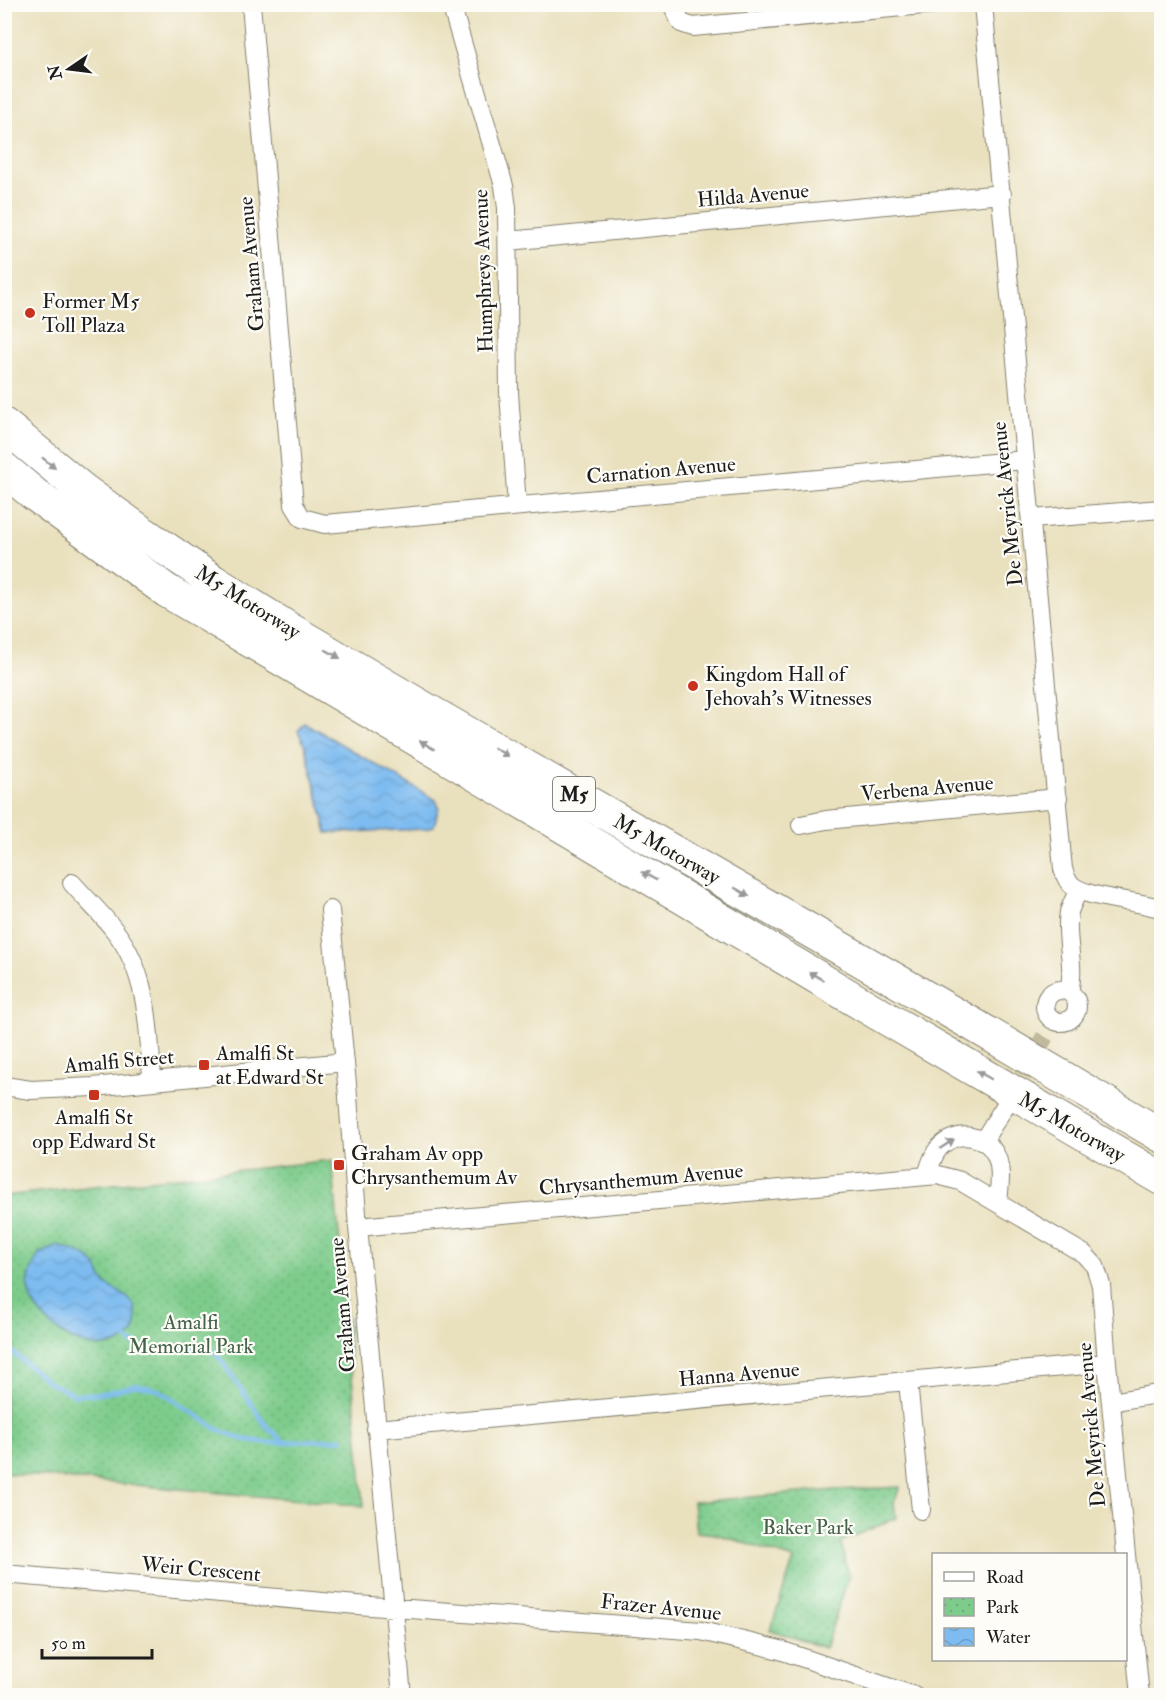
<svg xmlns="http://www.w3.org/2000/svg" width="1166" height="1700" font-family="'IM FELL Double Pica',serif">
  <defs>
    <pattern id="park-dots" width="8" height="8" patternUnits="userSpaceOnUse" patternTransform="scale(1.5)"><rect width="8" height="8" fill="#7ecc8c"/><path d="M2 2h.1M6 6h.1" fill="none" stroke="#6caf78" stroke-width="1.8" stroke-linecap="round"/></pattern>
    <pattern id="water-waves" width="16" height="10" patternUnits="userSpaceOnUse" patternTransform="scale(1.5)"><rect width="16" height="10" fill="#7dbbf0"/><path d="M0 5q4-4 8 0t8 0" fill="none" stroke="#6ba0cd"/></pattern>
  </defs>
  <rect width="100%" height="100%" fill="#fdfcf7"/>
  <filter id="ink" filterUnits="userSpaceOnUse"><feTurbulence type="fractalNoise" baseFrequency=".0167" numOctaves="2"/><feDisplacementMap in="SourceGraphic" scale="12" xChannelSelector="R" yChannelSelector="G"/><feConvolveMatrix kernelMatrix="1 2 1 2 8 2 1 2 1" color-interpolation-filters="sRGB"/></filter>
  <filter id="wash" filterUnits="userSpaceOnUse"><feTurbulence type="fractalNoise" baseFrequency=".008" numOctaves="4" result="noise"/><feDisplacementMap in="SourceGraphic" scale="24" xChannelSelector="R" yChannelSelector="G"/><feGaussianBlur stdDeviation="1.35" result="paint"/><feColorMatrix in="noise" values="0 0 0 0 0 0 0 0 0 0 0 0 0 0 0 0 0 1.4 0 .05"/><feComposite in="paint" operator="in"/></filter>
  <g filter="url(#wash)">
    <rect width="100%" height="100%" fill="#e9e0bd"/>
    <path fill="url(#park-dots)" stroke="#4d7454" stroke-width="1.5" d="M332,1160L364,1506L5,1473L4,1196Z
      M900,1487L894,1503L896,1518L841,1542L849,1576L825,1648L770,1630L794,1559L716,1534L696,1532L693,1502L835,1490Z"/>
    <path fill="url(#water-waves)" stroke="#4c6c86" stroke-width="1.5" d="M305,723L436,800L439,807L434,826L427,829L327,833L305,746L298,731Z
      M57,1246C70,1249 90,1255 97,1267C101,1274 101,1282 109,1286C117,1291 129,1296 134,1305C136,1309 136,1314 136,1318C139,1342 107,1349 88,1345C69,1341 55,1330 42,1316C22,1293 26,1278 39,1254Z"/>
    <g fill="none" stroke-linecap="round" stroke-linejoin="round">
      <path stroke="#7dbbf0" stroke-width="4.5" d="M127,1339C159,1365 184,1335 216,1353L267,1427L284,1442
        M4,1345L48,1382L75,1395L105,1393L136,1385L161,1391L217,1429L241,1439L270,1443L343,1439"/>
    </g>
  </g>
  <g filter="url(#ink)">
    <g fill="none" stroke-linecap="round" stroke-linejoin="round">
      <path stroke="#c0b99d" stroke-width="18" stroke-dasharray="18 9" stroke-linecap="butt" d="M1009,1099L1047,1033"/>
      <defs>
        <path id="street" d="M251,4L294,505L302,518L325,524L1025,460
          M451,4L504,186L507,208L509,393L517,506
          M672,4L681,23L693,27L934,4
          M983,4L1063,869C1065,874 1066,879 1069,882C1080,899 1139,900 1162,909
          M508,241L1002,194
          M1031,519L1162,509
          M801,825L826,820L1058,798
          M72,883C86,899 102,914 115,931C148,973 149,1029 152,1080
          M330,910L347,1084L358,1227L402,1696
          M1045 1006a16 16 0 1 1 32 0a16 16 0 1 1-32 0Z
          M1069,992C1076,964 1064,938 1069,912C1071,905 1075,898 1078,891
          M4,1086L31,1090L93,1087L345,1062
          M983,1141L1005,1106
          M927,1175C930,1166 932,1157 938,1149C956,1128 990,1134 998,1161C1002,1174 999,1189 998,1203
          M358,1227L938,1175L960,1181L1084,1254L1095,1266L1101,1285L1107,1363L1140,1696
          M908,1382L921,1510
          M1111,1402L1157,1394L1162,1395
          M376,1429L1107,1363
          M4,1574L357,1605L701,1631L780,1650L914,1696"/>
        <path id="highway" d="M4,425L84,491L137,529L213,581L289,629L427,710L972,1024L1162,1136
          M4,469L34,494L167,591L879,1014L1162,1179"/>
      </defs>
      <use href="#street" stroke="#827e6c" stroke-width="20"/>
      <use href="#highway" stroke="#827e6c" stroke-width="35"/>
      <use href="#street" stroke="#fff" stroke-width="18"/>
      <use href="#highway" stroke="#fff" stroke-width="33"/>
    </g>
    <defs><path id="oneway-solid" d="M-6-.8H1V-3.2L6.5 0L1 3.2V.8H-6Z" transform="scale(1.5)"/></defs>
    <g fill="#999">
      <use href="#oneway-solid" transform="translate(49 463) rotate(39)"/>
      <use href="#oneway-solid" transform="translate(333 654) rotate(30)"/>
      <use href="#oneway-solid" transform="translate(427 745) rotate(-149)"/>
      <use href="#oneway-solid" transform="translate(501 752) rotate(30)"/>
      <use href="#oneway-solid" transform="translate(649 876) rotate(-150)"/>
      <use href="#oneway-solid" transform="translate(742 892) rotate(30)"/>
      <use href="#oneway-solid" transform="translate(816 976) rotate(-149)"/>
      <use href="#oneway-solid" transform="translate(984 1075) rotate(-150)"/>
      <use href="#oneway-solid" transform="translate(947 1144) rotate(-33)"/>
    </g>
  </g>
  <g fill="#c8321e" stroke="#fdfcf7" stroke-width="2">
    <circle cx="30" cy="313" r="6"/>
    <circle cx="693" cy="686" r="6"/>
    <rect x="198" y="1059" width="12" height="12" rx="3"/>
    <rect x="88" y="1089" width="12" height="12" rx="3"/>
    <rect x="333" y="1159" width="12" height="12" rx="3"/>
  </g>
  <g text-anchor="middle" stroke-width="4.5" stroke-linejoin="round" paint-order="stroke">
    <rect fill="#fdfcf7" stroke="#605f5e" stroke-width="1.5" x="553" y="777" width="42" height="34" rx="4.5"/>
    <g font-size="20" font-weight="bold" fill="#1c1c1c">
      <text x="574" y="801">M5</text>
    </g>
    <g font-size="21" fill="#1c1c1c" stroke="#fdfcf7">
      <text transform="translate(753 195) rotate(-5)" y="7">Hilda Avenue</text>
      <text transform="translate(251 264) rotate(-95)" y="7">Graham Avenue</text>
      <text transform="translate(483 271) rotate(-92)" y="7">Humphreys Avenue</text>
      <text transform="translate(661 470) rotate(-5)" y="7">Carnation Avenue</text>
      <text transform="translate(1007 504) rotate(-96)" y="7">De Meyrick Avenue</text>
      <text transform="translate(248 602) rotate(32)" y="7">M5 Motorway</text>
      <text transform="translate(927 788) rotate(-5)" y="7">Verbena Avenue</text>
      <text transform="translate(667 849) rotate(30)" y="7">M5 Motorway</text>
      <text transform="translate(119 1061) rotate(-5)" y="7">Amalfi Street</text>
      <text transform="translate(1072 1127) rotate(30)" y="7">M5 Motorway</text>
      <text transform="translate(641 1179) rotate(-5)" y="7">Chrysanthemum Avenue</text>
      <text transform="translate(342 1305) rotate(-95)" y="7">Graham Avenue</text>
      <text transform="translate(739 1374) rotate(-5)" y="7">Hanna Avenue</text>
      <text transform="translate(1091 1425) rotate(-95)" y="7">De Meyrick Avenue</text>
      <text transform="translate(201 1569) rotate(5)" y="7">Weir Crescent</text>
      <text transform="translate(661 1607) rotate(6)" y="7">Frazer Avenue</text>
    </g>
    <g font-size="21" fill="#1c1c1c" stroke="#fdfcf7" text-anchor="start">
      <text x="42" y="308">Former M5<tspan x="42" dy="24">Toll Plaza</tspan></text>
      <text x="705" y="681">Kingdom Hall of<tspan x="705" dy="24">Jehovah's Witnesses</tspan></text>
      <text x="216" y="1060">Amalfi St<tspan x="216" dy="24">at Edward St</tspan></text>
      <text x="94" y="1124" text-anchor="middle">Amalfi St<tspan x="94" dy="24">opp Edward St</tspan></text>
      <text x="351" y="1160">Graham Av opp<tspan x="351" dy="24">Chrysanthemum Av</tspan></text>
    </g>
    <g font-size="21" fill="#436249" stroke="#fdfcf7">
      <text x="191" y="1329">Amalfi<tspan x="191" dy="24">Memorial Park</tspan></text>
      <text x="808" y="1534">Baker Park</text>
    </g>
  </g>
  <rect width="1166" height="1700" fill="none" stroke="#fdfcf7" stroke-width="24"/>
  <rect x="932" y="1553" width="195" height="108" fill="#fdfcf7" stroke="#a3a29f" stroke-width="1.5"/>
  <rect x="944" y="1572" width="30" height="9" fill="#ffffff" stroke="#a3a29f" stroke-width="1.5"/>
  <text x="986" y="1583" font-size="18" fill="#1c1c1c">Road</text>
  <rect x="944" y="1598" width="30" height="18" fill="url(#park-dots)" stroke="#a3a29f" stroke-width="1.5"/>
  <text x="986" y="1613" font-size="18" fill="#1c1c1c">Park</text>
  <rect x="944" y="1628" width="30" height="18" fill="url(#water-waves)" stroke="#a3a29f" stroke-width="1.5"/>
  <text x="986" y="1643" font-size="18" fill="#1c1c1c">Water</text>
  <g transform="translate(69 69) rotate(256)" stroke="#fdfcf7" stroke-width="4.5" paint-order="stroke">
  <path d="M0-4.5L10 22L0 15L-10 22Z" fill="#1c1c1c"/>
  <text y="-9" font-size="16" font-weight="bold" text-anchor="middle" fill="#1c1c1c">N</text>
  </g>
  <path d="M42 1649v9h110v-9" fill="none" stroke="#1c1c1c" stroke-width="3"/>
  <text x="51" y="1649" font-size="18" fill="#1c1c1c" stroke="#fdfcf7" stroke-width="4.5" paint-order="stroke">50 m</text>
</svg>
